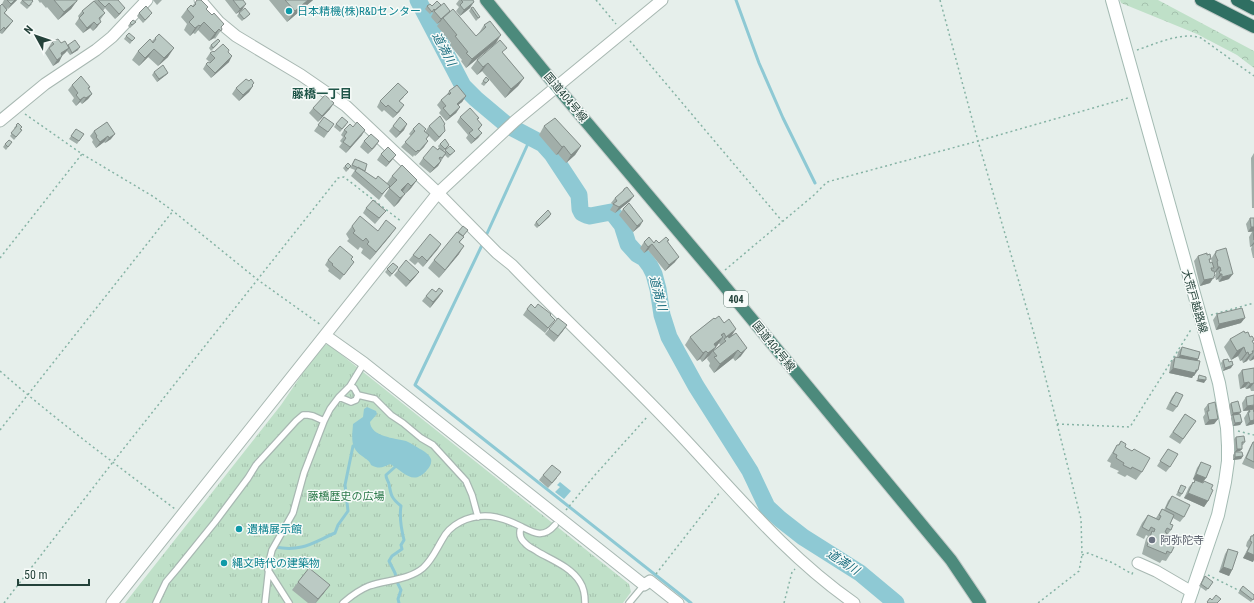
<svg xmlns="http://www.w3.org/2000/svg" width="1254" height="603" font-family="'Roboto Condensed','Noto Sans JP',sans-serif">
  <defs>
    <pattern id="forest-crowns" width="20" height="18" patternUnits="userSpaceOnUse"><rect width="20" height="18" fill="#bfe0c8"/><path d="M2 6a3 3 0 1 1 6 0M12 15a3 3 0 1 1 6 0" fill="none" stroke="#a4c1ad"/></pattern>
    <pattern id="park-tufts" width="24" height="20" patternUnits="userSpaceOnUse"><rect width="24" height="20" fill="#bfe0c8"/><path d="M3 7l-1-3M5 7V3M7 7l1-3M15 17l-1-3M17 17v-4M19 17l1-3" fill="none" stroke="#a4c1ad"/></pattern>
  </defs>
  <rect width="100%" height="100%" fill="#e6efeb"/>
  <path fill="url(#forest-crowns)" d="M1120,0H1158L1254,51V68L1237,55L1197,34L1121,3Z"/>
  <path fill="url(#park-tufts)" d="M328,344L629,584L631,592L623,603H125L281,405L319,349L323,346Z"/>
  <path fill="#8ec9d4" d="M367,407L376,411L377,414L370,422C371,437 395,438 406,441C411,443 415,446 420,449C424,451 429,454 431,459C432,463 430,467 427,470C413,487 403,471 390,464C382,468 379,469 371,465C369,460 367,460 362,456C350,448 352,438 353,424L363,417L364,409Z
    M560,482L571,491L564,499L555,492L560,487L557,485Z"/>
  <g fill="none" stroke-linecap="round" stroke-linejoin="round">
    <path stroke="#8ec9d4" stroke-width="3" d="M736,0L759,63L783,118L815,183
      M485,238L531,137
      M483,243L415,385L691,603
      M395,467L386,475C386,479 388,480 389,484C391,495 391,498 401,506C399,518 401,528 404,540L401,545L402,549L392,556L389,561L395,573L398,584L401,590L398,599L399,603
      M275,547C302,552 312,543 335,533L338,525L348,511L345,485L353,446"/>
    <path stroke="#8ec9d4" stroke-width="17" d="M418,0L463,86L476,99L507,125L543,144L552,154L579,195L580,209L582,213L586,215L590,216L611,212L615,216L622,225L628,244L637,254L644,258L650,266L654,274L658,289L662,315L669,337L696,386L750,471L767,507L780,519L803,537L860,573L896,603"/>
    <defs>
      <path id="service" d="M358,395L375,399L391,415L403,423L421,438L433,445L466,481L472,495L478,517
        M339,397L351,402L356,400L358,395L354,388L350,386
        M521,527C519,533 520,539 525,543C528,547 534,549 538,552C552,560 571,567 580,582C584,588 585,596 585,603
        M268,570L289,603
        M156,603L166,582L177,569L215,522L248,478L256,465L296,421L303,415H308L313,416L324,421
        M265,603L270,558L272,550L293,513L304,473L324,421L330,409L339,397L350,386L364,363
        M343,603C351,596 359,590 369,586C386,580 409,580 423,568C432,560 436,550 442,540C450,524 468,516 485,516C497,516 510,521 520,526C534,533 543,539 555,525
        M629,603L644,585"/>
      <path id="minor" d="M200,0L219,22L236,36L301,75L346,106L438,193L497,253L512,265C566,321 623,374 676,430C733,490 786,556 854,603
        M0,121L45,84L96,50L112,37L147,0
        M326,336L364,363L644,585L650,581L678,603
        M1138,563L1156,571L1192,592
        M112,603L438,193L515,121L662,0"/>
      <path id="secondary" d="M1112,0L1219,383L1227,428L1228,446V461L1225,482L1218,515L1188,603"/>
      <path id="trunk" d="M486,0L556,86L717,277L927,531L951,560L980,603"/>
      <path id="motorway" d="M1201,0L1254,27
        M1237,0L1254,9"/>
    </defs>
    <use href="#service" stroke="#a8b8b2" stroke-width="8"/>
    <use href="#minor" stroke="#a8b8b2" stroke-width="13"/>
    <use href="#secondary" stroke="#a4bbb3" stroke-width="14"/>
    <use href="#trunk" stroke="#c2cac8" stroke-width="14"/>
    <use href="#motorway" stroke="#c2cac8" stroke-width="14"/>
    <path stroke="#86b3a5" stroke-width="1.5" stroke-dasharray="2 3" stroke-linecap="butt" d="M596,0L616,24
      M940,0L978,141L1037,344L1081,519L1082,555L1079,571L1038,603
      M630,41L782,221
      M1137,50C1155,44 1183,31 1201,38L1254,76
      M25,114L82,154L154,197L173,211L258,280L321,325
      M0,258L82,154
      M725,270L814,195L827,182L978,141L1128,98
      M1211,315L1254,303
      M0,371C56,420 115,464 175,509
      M1057,424L1130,427L1192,328
      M0,430L173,211
      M1238,431L1254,435
      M566,510L595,475L648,416
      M1082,555L1088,553L1113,563L1132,574L1133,572
      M656,574L720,492
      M1208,575L1240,591
      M4,603L113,462L338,178L344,177L402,222
      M784,603L792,572L795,569"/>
    <use href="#service" stroke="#fff" stroke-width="5.5"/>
    <use href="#minor" stroke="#fff" stroke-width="11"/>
    <use href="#secondary" stroke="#fff" stroke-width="12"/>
    <use href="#trunk" stroke="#4c8a7c" stroke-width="12"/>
    <use href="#motorway" stroke="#2f6f62" stroke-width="12"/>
  </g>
  <path fill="#a1aea9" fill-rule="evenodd" d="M4,0H17L7,9L5,13L13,21L9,26L2,34L0,33V6H4L2,4Z
    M22,0L32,4L27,9L20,3Z
    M38,0H77L71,9L58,20L47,7L46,8L41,2L40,3Z
    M95,0H118L121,13L115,19L105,8L103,11L105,13L100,20L97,27L93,31L90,28L83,33L75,24L79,18L78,16L82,11Z
    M153,0H162L157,5Z
    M225,0H243L242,10L236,14Z
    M269,0H313L287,22Z
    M459,0H473L470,8L460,16L456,11L459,7L456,4Z
    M195,3L206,9L222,29L215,39L214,38L209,41L198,30L195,34L193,33L190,36L184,30L187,24L181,17L187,9L192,6Z
    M441,5L450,11L476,36L479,33L484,25L490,21L496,43L466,68L461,61L462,60L450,45L451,43L437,26L440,22L437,24L431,17L433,13L432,12L430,14L425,9L427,6Z
    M471,8L480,17L476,21L469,11Z
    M139,13L150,16L143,23L137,16Z
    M239,13L250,14L248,16L242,21L237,16Z
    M136,22L130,28L128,26L130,23Z
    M159,34L168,57L158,66L148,57L139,66L132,60L138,51L152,41Z
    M126,36L133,40L130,44L124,39Z
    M52,42L61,43L68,45L78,50L70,55L67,51L62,56L59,62L53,66L45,53Z
    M218,44L211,51L209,48L211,45Z
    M214,52H228L229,62L211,78L203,69L206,64L211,63L206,59L210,53Z
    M503,53L524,78L518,86L505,98L482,71L477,75L471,68L477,60Z
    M154,72L168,73L166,75L157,82L152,75Z
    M489,80L484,86L481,84L483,81Z
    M72,85L90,87L89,89L92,94L88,99L82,104L80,102L76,106L72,101L74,98L68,90Z
    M252,85L253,86L249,92L239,101L232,94L236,88Z
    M449,91L466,96L462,102L458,105L460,107L456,113L446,121L439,113L441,110L437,105L441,100L447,95Z
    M404,97L400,101V111L393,118L384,110L382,112L377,107L380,101Z
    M313,108L330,109L318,122L309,113Z
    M324,117L334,124L324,138L314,131Z
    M460,117L479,118L477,120L482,125L479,130L482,133L478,138L471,144L466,138L468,135L457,122Z
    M107,122L111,139L105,143L104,142L96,148L92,142L93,140L90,136L94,131Z
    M18,123L20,129L22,130L14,140L10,136L15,129L14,128Z
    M336,124L346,125L340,132L334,127Z
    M393,126L404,130L396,138L389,131Z
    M429,126H444L441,136L435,142L429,136L426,139L424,147L415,156L414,155L413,157L401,147L411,136L409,134L413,129L425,132Z
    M544,126L581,146L575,155L566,163L558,154L556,155L539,135Z
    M76,129L84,134L77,144L69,139Z
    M344,130L362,135L346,153L339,147L342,143L340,141L343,137L341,135Z
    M364,141H379L368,154L360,147Z
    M12,142L6,150L3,147L5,144Z
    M440,144L448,148L443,151L444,152L445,150L453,153L448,158L445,155L438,166L430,173L419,164L423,158L438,150L439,148L438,146Z
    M1254,153V208H1252L1251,158Z
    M381,154L396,155L392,160L386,167L377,160Z
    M355,159L365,171H364L376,179L387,183L392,176L417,180L411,188L405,194L402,191L399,202L394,207L384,196L390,187L389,186L379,200L351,176L355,170L350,168Z
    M345,166L349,169L346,172L343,168Z
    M624,189L630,201L615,213L610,210L613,205L611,203L615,198L621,193Z
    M366,208L386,211L375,224L363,213Z
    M623,209L640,226L633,232L619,215Z
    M551,214L549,217L537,228L534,225L536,222Z
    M1250,218H1254V258H1253L1251,249L1252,246L1250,247L1249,237L1252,232H1248L1246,224Z
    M352,226L378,231L390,236L370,260L361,253L363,249L360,247L358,250L347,241L349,239L346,234Z
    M464,237L460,242L459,254L439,278L428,268L434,260Z
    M669,240L668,242L675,262L665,271L648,250L644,253L640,248L644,242L659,243Z
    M441,244L423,267L418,262L415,265L409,260L413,255Z
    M1216,251L1229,279L1219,282L1218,279L1216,280L1215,276L1216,274V272L1214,273V277L1210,283L1200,286L1194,261L1198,256L1207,255L1211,259L1209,261L1210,263L1212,262L1211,259Z
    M351,259L354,262L340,280L328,271L329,269L325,265L328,260Z
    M393,263L398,267L390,277L385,272Z
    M398,270L419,272L415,277L406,287L394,275Z
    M443,291L430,308L422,301L426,296L436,292Z
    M535,308L550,315L555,320L545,333L523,315L527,309Z
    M1217,314L1241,323L1216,330L1213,320Z
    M714,318L731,336L736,333L741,356L735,361L733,358L714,373L709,366L710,363L707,359L709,356L702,362L700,359L697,361L685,345L690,337ZM719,343L720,345L714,350L715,347Z
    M567,325L554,342L545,334L549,329Z
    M1245,333L1250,337L1254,344V359L1250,361L1248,359L1247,361L1243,363L1242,360L1240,361L1238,356L1231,360L1224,347L1230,339Z
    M1182,347L1198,359L1197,361L1194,376H1193L1192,378L1169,373L1171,362L1175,357H1177L1178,352Z
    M1223,360L1229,362L1231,368L1223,371L1221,363Z
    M1254,368V391H1251L1250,388L1246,389L1245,387L1240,389L1238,375L1242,370Z
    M1176,392L1177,407L1173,412L1166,409L1172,397Z
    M1246,397L1253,410L1254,424L1246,426L1244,418L1249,410L1243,411L1242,403Z
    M1231,403L1239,414L1242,422L1240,425L1233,426L1231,418L1233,415L1231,416L1229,405Z
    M1208,404L1218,419L1214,424L1205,425L1203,417L1205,414L1204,409Z
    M1185,414L1196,421L1180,444L1169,437Z
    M1236,437L1245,442L1243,445H1242V449L1240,451L1235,452L1234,439Z
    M1121,441L1142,472L1136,480L1127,475L1125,477L1117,473L1119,471L1110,467L1111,463L1107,461L1117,445H1118Z
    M1253,442H1254V469L1242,464L1250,447Z
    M1168,449L1170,467L1166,472L1157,466Z
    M1235,452L1243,456L1241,459L1233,460V455Z
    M1201,462L1206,478L1202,483H1203L1204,481L1211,489L1208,501L1204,507L1184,498L1189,487L1193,482H1194L1195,481L1193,479L1197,468Z
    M543,475L557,478L548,488L539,480Z
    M1181,485L1182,494L1180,497L1176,495Z
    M1172,496L1184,517L1180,522L1173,518L1170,524L1171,530L1165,538L1171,545V553L1166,561L1162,560L1160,563L1142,554L1146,539L1148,536L1146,535L1144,539L1136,535L1142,523L1148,515L1156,518L1162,509L1164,510L1168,501Z
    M1254,534L1253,562L1243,558L1248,548L1246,546L1247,542L1251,536H1252Z
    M1228,549L1232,570L1229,576L1219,572L1225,554Z
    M1203,579L1213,582L1206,591L1199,586Z
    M298,582L324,593L316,603H308L292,590Z
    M1243,586L1254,598L1251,602L1238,593Z"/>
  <path fill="#838d89" d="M15,0H17L7,10L11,4Z
    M308,0H313L287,22L295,11Z
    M77,1L71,9L58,20L64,12Z
    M474,2L470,8L460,16L464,10Z
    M246,4L242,10L236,14L240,9Z
    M125,8L121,13L115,19L119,14Z
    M450,11L443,18L440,22L437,24L441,19Z
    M13,21L9,26L2,34L5,29Z
    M94,22L90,28L83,33L87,28Z
    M101,22L97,27L93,31L97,25Z
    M204,22L195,34L200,26Z
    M199,25L193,33L190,36L195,28Z
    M219,29L214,38L209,41L215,33Z
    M501,35L496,43L466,68L472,59Z
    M80,47L78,50L70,55L72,53Z
    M69,48L65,53L57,59L61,53Z
    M174,48L168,57L158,66L164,58Z
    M154,49L148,57L139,66L145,58Z
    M62,56L59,62L53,66L57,60Z
    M232,56L229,62L211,78L215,73Z
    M488,63L482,71L477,75L483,67Z
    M168,73L166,75L157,82L159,79Z
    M524,78L518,86L505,98L511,89Z
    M254,83L250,88L253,86L249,92L239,101L243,95Z
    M92,94L88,99L82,104L86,98Z
    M466,96L462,102L453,109L457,104Z
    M84,97L80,102L76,106L80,100Z
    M334,103L330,109L318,122L322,116Z
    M404,105L400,111L393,118L397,113Z
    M460,107L456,113L446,121L450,116Z
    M407,124L404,130L396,138L400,132Z
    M365,130L362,135L346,153L350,147Z
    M445,131L441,136L435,142L439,137Z
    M482,133L478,138L471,144L475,139Z
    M115,134L111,139L105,143L109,138Z
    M108,136L104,142L96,148L100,142Z
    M379,141L375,147L368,154L372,149Z
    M428,141L424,147L415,156L419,151Z
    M564,146L558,154L556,155L562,147Z
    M581,146L575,155L566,163L571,155Z
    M396,155L392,160L386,167L389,162Z
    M441,161L438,166L430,173L434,168Z
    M417,180L411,188L405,194L411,186Z
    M408,183L403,191L398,196L401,190Z
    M405,194L399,202L394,207L400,198Z
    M634,196L630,201L615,213L619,207Z
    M551,214L549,217L537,228Z
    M643,221L640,226L633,232L637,226Z
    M1251,227H1254V231L1248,232Z
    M396,228L390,236L370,260L376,252Z
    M1254,242V244L1252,246L1250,247Z
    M441,244L438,249L423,267L427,261Z
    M652,244L648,250L644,253L648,247Z
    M464,246L459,254L439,278L445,270Z
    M679,257L675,262L665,271L669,265Z
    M1218,267H1220L1216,272L1214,273Z
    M419,272L415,277L406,287L410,281Z
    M1220,274H1222L1218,279L1216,280Z
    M1233,274L1229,279L1219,282L1222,277Z
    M1215,275L1210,283L1200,286L1204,280Z
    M443,291L439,297L430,308L433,302Z
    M1245,318L1241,323L1216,330L1219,324Z
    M567,325L563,331L554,342L558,336Z
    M736,329L731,337L726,341L724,339L726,337Z
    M724,333L718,341L723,337L717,346L708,353L721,335Z
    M716,347L709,356L702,362L708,353Z
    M1244,347L1238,356L1231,360L1237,351Z
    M747,348L741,356L735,361L741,353Z
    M738,350L733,358L714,373L720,364Z
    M1254,350L1247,361L1243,363L1252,351Z
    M706,351L700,359L697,361L703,353Z
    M1248,352L1242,360L1240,361L1246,353Z
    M1180,355L1198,359L1194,365L1176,361Z
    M1254,355V359L1250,361Z
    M1233,365L1231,368L1223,371L1225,368Z
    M1173,368L1196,370H1198L1194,376H1193L1192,378L1169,373Z
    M1198,379L1206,380L1204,383L1196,381Z
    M1249,382L1245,387L1240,389L1244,383Z
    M1254,383L1250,388L1246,389L1250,384Z
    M1254,405V410L1243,411L1247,406Z
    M1241,412L1239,414L1231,416L1233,413Z
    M1218,419L1214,424L1205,425L1209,420Z
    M1254,420V424L1246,426L1250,421Z
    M1242,422L1240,425L1233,426L1235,423Z
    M1237,449H1242L1240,451L1235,452Z
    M1243,456L1241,459L1233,460L1235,457Z
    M1196,474L1206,478L1202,483L1193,479Z
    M1188,493L1208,501L1204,507L1184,498Z
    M1247,552L1254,555V560L1253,562L1243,558Z
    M1223,567L1232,570L1229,576L1219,572Z
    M330,585L324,593L315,603L318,599Z"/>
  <path fill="#bbcac4" stroke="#838d89" d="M7,0H15L11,4Z
    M22,0H32L33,1L29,6Z
    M54,0H77V1L64,12Z
    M98,0H118L125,8L119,14L109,3L105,7Z
    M197,0H201L208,7L206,9L212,15L214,13L224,24L221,27L222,29L221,31L219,29L215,33L204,22L200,26L199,25L195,28L189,22L194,17L187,9L191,5L193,7L196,4L195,3Z
    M233,0H243L246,4L240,9Z
    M285,0H308L295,11Z
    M461,0H473L474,2L464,10L460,5L463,2Z
    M94,1L105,13L99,18L101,22L97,25L94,22L87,28L79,18L84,13L82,11Z
    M437,1L441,5L435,10L434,9L432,12L427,6L430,4L432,6Z
    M444,3L450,11L441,19L434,11Z
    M2,4L7,10L4,13L13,21L5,29L4,27L0,31V6Z
    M146,6L152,13L145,20L139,13Z
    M473,7L480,17L478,18L471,8Z
    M245,8L250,14L244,19L239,13Z
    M453,9L476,36L486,27L484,25L490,21L501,35L472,59L466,53L468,52L455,36L457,35L443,18Z
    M133,20L136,22L132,25L130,23Z
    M129,33L135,38L132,41L126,36Z
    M159,34L174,48L164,58L154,49L145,58L138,51L150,39L153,43L156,39L155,38Z
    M58,39L61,43L65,41L69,48L61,53L62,56L57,60L49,48L54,44L52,42Z
    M218,39L220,41L213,48L211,45Z
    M75,40L80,47L72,53L68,45Z
    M500,40L507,48L502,52L524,78L511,89L488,63L483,67L477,60Z
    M223,44L229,50L228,52L232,56L215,73L206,64L208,62L210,63L215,58L210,53L213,51L214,52Z
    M163,65L168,73L159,79L154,72Z
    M81,76L90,87L88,88L92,94L86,98L84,97L80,100L76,95L78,93L72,85Z
    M486,77L489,80L486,83L483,81Z
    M246,79L249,81L251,79L254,83L252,85L253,86L243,95L236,88Z
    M398,83L408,92L399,101L404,105L397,113L388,105L386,107L380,101Z
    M457,85L466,96L457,104L460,107L450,116L443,108L446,106L441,100L449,93V95L451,93L449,91Z
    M325,95L334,103L322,116L313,108Z
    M470,108L479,118L477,119L482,125L478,129L482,133L475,139L469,133L473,130L460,117Z
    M440,116L445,124L444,125L445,131L439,137L429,126Z
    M324,117L334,124L328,132L318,125Z
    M342,117L348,122L342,129L336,124Z
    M400,117L407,124L400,132L393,126Z
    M555,118L581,146L571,155L564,146L562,147L544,126Z
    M107,122L115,134L109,138L108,136L100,142L96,137L97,136L94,131Z
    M357,122L365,130L350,147L343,142L346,138L344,136L347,132L344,130L350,124L353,127Z
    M18,123L22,127L20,129L22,130L16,137L11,133L17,126L16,125Z
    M419,123L426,129L424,131L429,135L426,139L428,141L419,151L418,150L416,152L405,142L415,131L413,129Z
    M76,129L84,134L79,141L71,136Z
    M371,134L379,141L372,149L364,141Z
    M445,139L449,145L445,149L440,144Z
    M9,140L12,142L8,147L5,144Z
    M433,146L438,150L439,148L446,153L442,158L440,157L439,158L441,161L434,168L423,158Z
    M450,146L455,151L450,155L445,150Z
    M388,147L396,155L389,162L381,154Z
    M355,159L367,164L365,171L352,165Z
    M348,163L351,166L348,169L345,166Z
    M402,165L417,180L411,186L408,183L401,190L405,194L400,198L389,188L397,180L392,176Z
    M358,167L376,179L378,176L390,186L382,194L355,171Z
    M627,187L634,196L619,207L613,204L617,201L615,198L624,190V189Z
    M373,200L386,211L379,218L366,208Z
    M629,203L643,221L637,226L623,209Z
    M548,210L551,214L539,226L536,222Z
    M360,216L378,231L386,220L396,228L376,252L367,244L369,242L366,238L363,241L353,233L355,231L352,226Z
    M1250,218H1254V227H1251Z
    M463,226L468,230L463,236L458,232Z
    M1253,231H1254V240Z
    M457,232L464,237L459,242L464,246L445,270L434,260Z
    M430,234L441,244L427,261L422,256L419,259L413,255Z
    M649,237L654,243L656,240L659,243L666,237L669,240L667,241L679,257L669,265L652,244L648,247L644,242Z
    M340,246L353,257L351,259L354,262L344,275L332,265L333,264L328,260Z
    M1226,248L1233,274L1222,277V274H1220L1219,271H1221L1220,267H1218L1217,261H1218L1215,254L1216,253V251Z
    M1207,253V255L1210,254L1211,259H1209L1210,263L1212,262L1214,268H1211L1212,271H1214L1215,275L1214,276V278L1204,280L1198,256Z
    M406,260L419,272L410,281L398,270Z
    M393,263L398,267L392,274L387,269Z
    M439,288L443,291L433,302L426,296L432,289L436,292Z
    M531,304L535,308L538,304L551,314L550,315L555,320L548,328L527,309Z
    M1242,308L1245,318L1219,324L1217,314Z
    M719,316L724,323L729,319L736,329L726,337L724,333L721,335L723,337L714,344L716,347L708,353L706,351L703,353L690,337L714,318L715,319Z
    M558,318L567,325L558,336L549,329Z
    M1244,331L1245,333L1248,332L1250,337L1252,336L1254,339V340L1252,341L1254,344V351H1252L1253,353L1249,355L1248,352L1246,353L1244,347L1237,351L1230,339Z
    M736,333L747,348L741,353L738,350L720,364L714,357L717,356L713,351L726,341L724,339L728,336L729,338Z
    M1182,347L1200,352L1198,359L1180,355Z
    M1175,357L1200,361L1198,370H1196L1195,373L1173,368Z
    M1228,359L1229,362L1232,361L1233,365L1225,368L1223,360Z
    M1254,368V383L1250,384L1249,382L1244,383L1242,370Z
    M1199,375L1206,377V380L1198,379Z
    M1176,392L1183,395L1177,407L1170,403Z
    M1254,395V405L1247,406L1246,397Z
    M1238,401L1241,412L1233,413L1231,403Z
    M1215,402L1218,419L1209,420L1207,411H1209L1208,404Z
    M1253,409L1254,412V411V420L1250,421L1248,412H1250L1249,410Z
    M1185,414L1196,421L1183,439L1173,432Z
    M1240,414L1242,422L1235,423L1233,415Z
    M1244,436L1245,442H1242V449H1237L1236,437Z
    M1121,441L1126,444L1125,447L1132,451L1134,449L1150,458L1142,472L1132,467L1131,469L1123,465L1124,463L1116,458L1117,455L1113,453L1117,445H1119Z
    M1253,442H1254V462L1246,458Z
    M1168,449L1178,454L1170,467L1160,461Z
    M1235,452H1242L1243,456L1235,457Z
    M1201,462L1211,466L1206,478L1196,474Z
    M552,465L561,472L552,483L543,475Z
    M1195,480L1203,483L1204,481L1213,485L1211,489L1213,490L1208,501L1188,493L1193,482L1194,483Z
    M1181,485L1186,487L1182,494L1178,492Z
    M1172,496L1190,505L1184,517L1166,508Z
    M1162,509L1174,515L1170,524L1173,525L1171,530L1167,528L1165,532L1167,533L1164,538L1172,542L1171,545L1174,547L1171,553L1167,551L1166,554L1147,546L1152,531L1154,532L1155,529L1151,527L1149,531L1142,527L1148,515L1159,520L1161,516L1159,515Z
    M1254,534V555L1247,552L1252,542L1250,541L1251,536H1253Z
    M1228,549L1238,552L1232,570L1223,567Z
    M309,568L330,585L318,599L298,582Z
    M1205,576L1213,582L1208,589L1201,584Z
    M1243,586L1254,595V598L1253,600L1240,590Z
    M1216,595L1221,599L1217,603H1208L1207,602L1210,598L1212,600Z"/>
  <g fill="#0f9aa8" stroke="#f7fbf9" stroke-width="1.5">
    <circle cx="289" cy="11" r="4"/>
    <circle cx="239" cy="529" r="4"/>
    <circle cx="224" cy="563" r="4"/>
  </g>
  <circle fill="#6b7280" stroke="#f7fbf9" stroke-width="1.5" cx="1152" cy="540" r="4"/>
  <g text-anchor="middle" stroke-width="3" stroke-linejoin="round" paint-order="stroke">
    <rect fill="#f7fbf9" stroke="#637a73" stroke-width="1" x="724" y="291" width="24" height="16" rx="3"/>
    <g font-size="10" font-weight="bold" fill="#24423a">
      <text x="736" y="303">404</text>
    </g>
    <g font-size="11" fill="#0d838f" stroke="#f7fbf9" text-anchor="start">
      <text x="297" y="15">日本精機(株)R&amp;Dセンター</text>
      <text x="247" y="533">遺構展示館</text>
      <text x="232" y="567">縄文時代の建築物</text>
    </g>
    <g font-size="11" fill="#24423a" stroke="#f7fbf9">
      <text transform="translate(566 97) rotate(50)" y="4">国道404号線</text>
      <text transform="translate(1195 301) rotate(74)" y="4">大荒戸越路線</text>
      <text transform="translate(774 346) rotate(51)" y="4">国道404号線</text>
    </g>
    <g font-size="11" fill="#2d7a4b" stroke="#f7fbf9">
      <text x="346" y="500">藤橋歴史の広場</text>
    </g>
    <g font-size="11" fill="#5b616d" stroke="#f7fbf9" text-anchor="start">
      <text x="1160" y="544">阿弥陀寺</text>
    </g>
    <g font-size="12" font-style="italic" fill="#1c6f80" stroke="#f7fbf9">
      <text transform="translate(444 49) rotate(62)" y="4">道満川</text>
      <text transform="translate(658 293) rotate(75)" y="4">道満川</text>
      <text transform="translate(843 562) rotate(33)" y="4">道満川</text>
    </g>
    <g font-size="12" font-weight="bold" fill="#1f5548" stroke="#f7fbf9">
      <text x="322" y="98">藤橋一丁目</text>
    </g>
  </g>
  <g transform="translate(36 36) rotate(310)" stroke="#f7fbf9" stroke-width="3" paint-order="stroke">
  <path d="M0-3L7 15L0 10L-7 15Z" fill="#24423a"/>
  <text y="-6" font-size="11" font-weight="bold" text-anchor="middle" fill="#24423a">N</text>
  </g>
  <path d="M18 579v6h71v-6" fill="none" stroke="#24423a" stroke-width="2"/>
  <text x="24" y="579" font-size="12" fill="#24423a" stroke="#f7fbf9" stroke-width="3" paint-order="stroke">50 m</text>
</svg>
